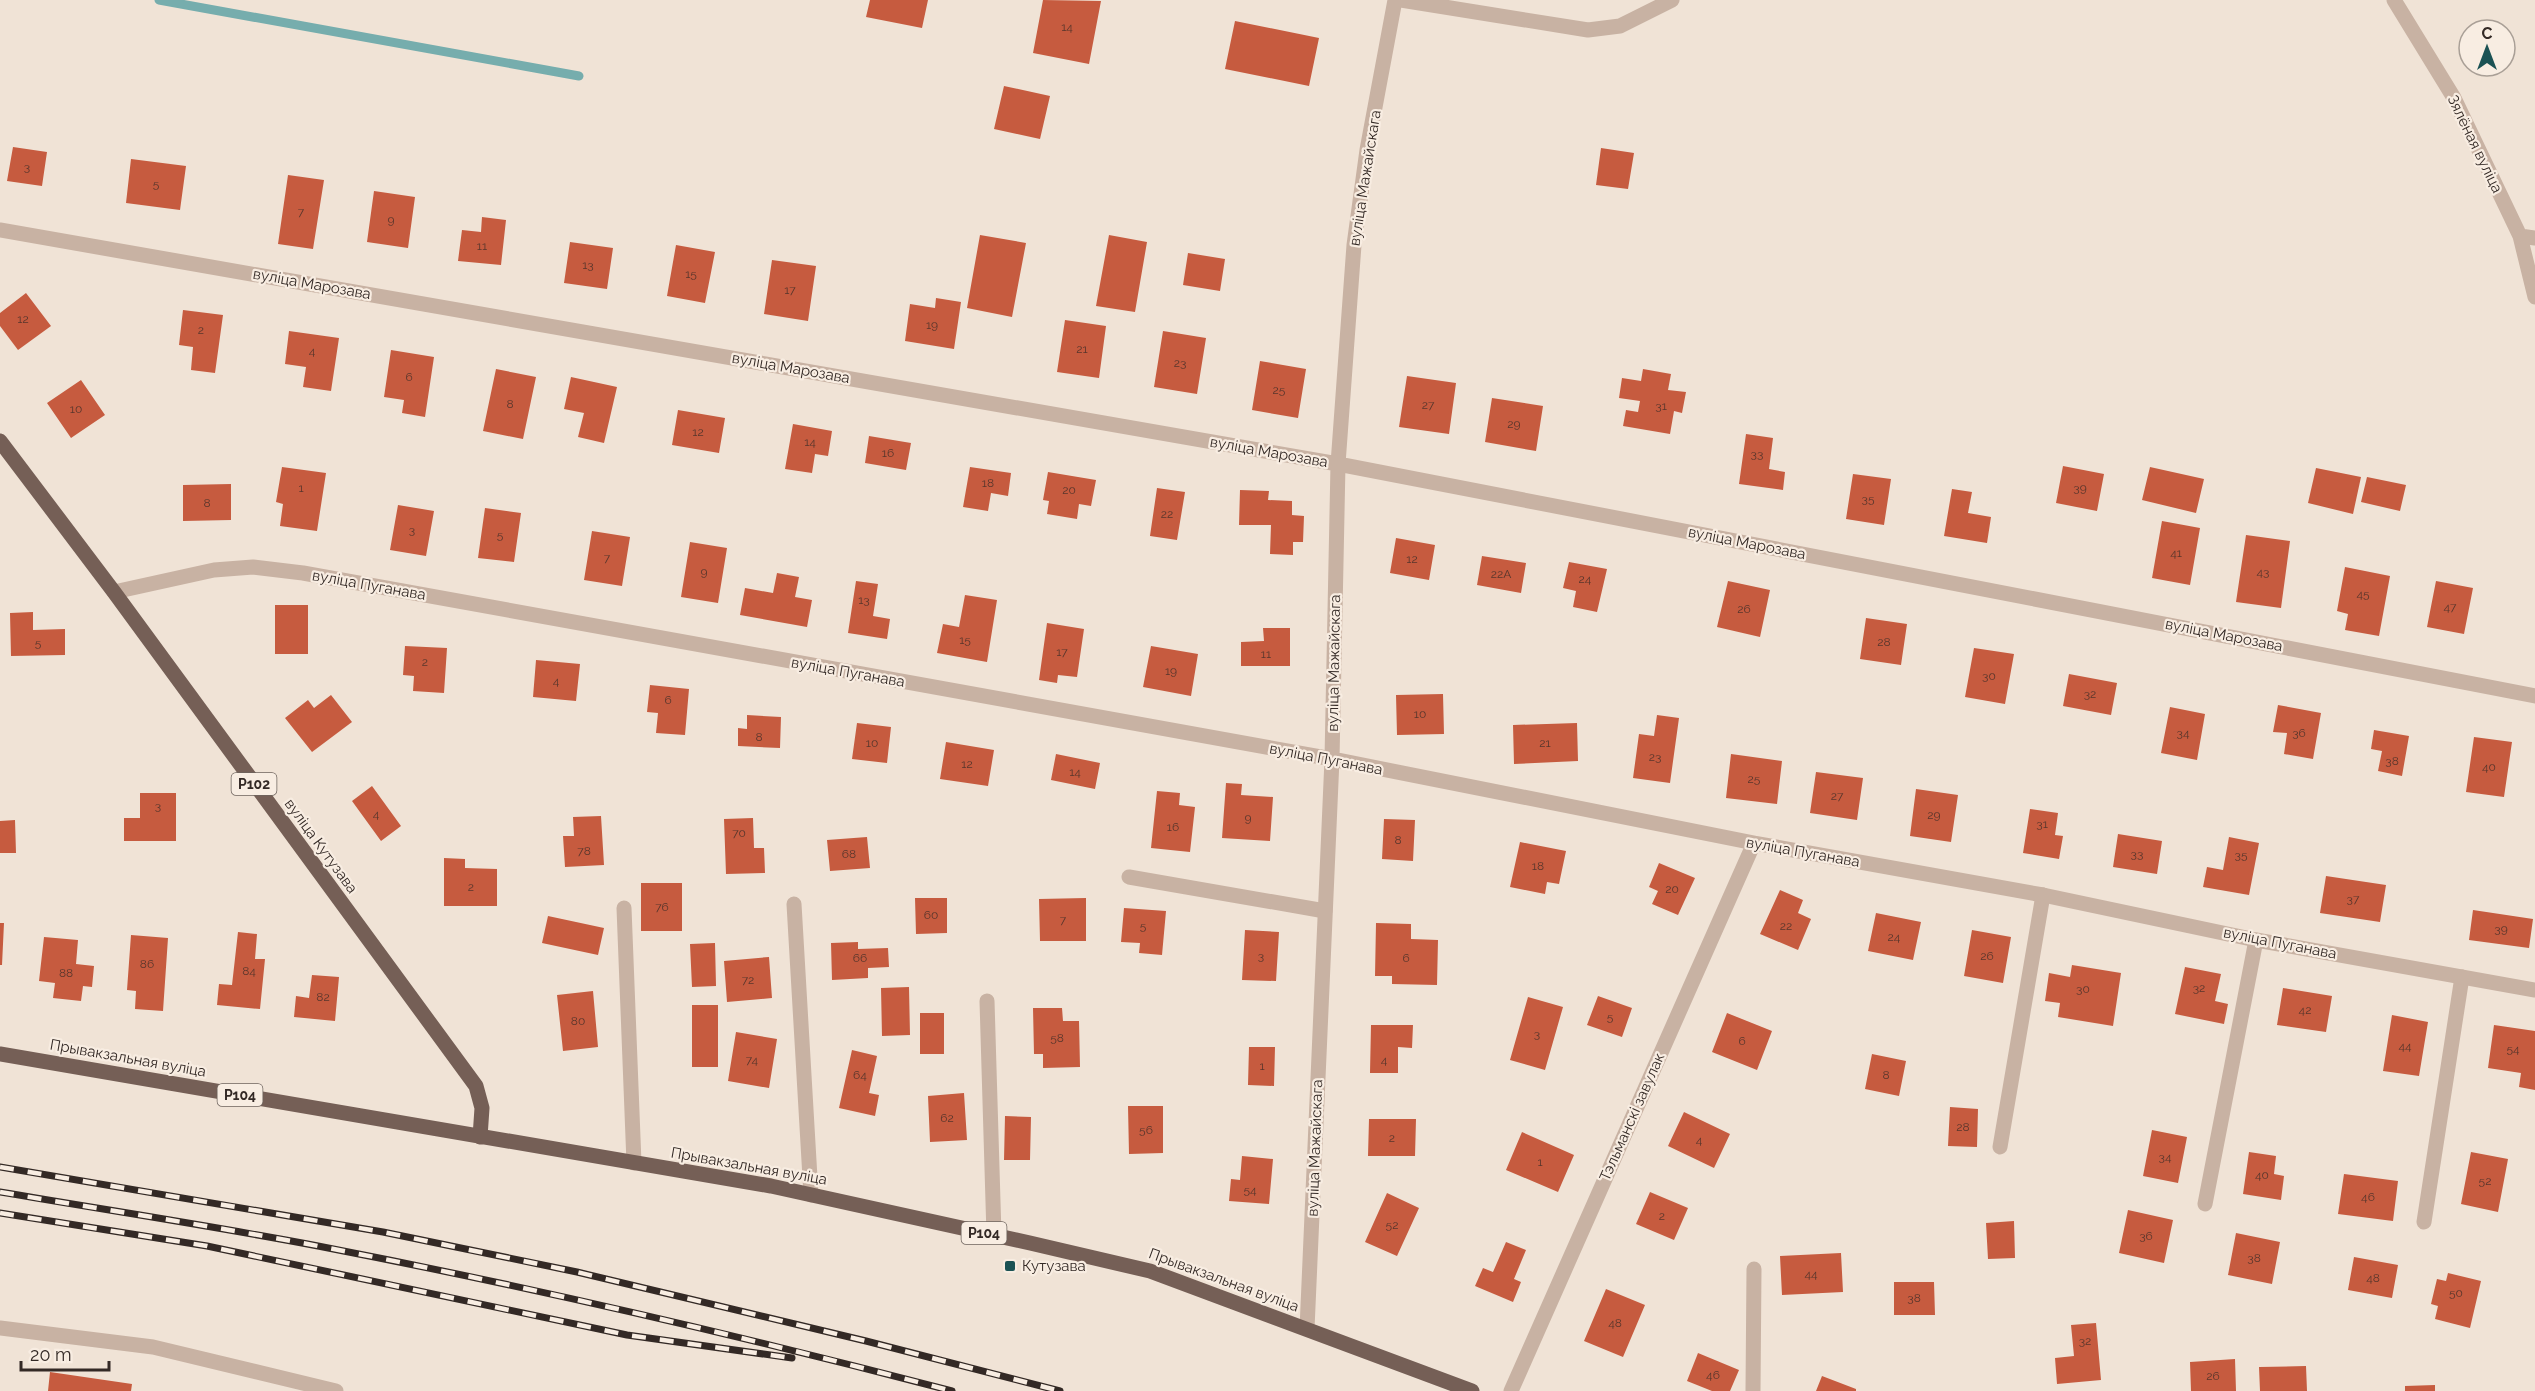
<svg xmlns="http://www.w3.org/2000/svg" width="2535" height="1391" font-family="Raleway,sans-serif">
  <rect width="100%" height="100%" fill="#f0e3d6"/>
  <g fill="none" stroke-linecap="round" stroke-linejoin="round">
    <path stroke="#76adad" stroke-width="9" d="M159,0L579,76"/>
  </g>
  <path fill="#c65b3f" d="M870,0H928L922,28L866,17Z
    M1043,0L1101,1L1089,64L1033,53Z
    M1235,21L1319,38L1309,86L1225,69Z
    M1004,86L1050,96L1040,139L994,129Z
    M13,147L47,152L42,186L7,181Z
    M1601,148L1634,153L1628,189L1596,185Z
    M131,159L186,166L180,210L126,203Z
    M288,175L324,180L313,249L278,244Z
    M374,191L415,197L408,248L367,242Z
    M482,217L506,220L501,265L458,261L462,230L481,232Z
    M980,235L1026,243L1012,317L967,308Z
    M1109,235L1147,242L1135,312L1096,306Z
    M570,242L613,248L607,289L564,283Z
    M676,245L715,252L705,303L667,296Z
    M1188,253L1225,259L1220,291L1183,285Z
    M772,260L816,266L808,321L764,314Z
    M26,293L51,326L18,350L0,326V313Z
    M936,298L961,302L954,349L905,341L910,304L935,308Z
    M183,310L223,315L215,373L191,370L193,347L179,345Z
    M1065,320L1106,326L1099,378L1057,372Z
    M289,331L339,338L331,391L303,387L306,367L285,364Z
    M1163,331L1206,338L1197,394L1154,387Z
    M391,350L434,357L425,417L402,413L404,400L384,397Z
    M1260,361L1306,369L1298,418L1252,410Z
    M496,369L536,377L523,439L483,431Z
    M1643,369L1671,374L1668,390L1686,392L1682,413L1674,411L1670,434L1623,426L1626,410L1638,412L1640,401L1619,398L1622,378L1641,381Z
    M1407,376L1456,383L1449,434L1399,427Z
    M571,377L617,387L604,443L578,437L584,413L564,409Z
    M81,380L105,415L71,438L47,403Z
    M1492,398L1543,406L1536,451L1485,442Z
    M678,410L725,418L719,453L672,445Z
    M793,424L832,431L828,456L815,454L812,473L785,469Z
    M1746,434L1773,438L1769,469L1785,472L1783,490L1739,484Z
    M869,436L911,443L906,470L865,463Z
    M2063,466L2104,474L2097,511L2056,503Z
    M282,467L326,473L317,531L280,526L283,504L276,502Z
    M970,467L1011,473L1008,496L991,493L988,511L963,507Z
    M2150,467L2204,479L2196,513L2142,500Z
    M2316,468L2361,477L2353,514L2308,503Z
    M1048,472L1096,480L1091,506L1079,504L1077,519L1047,514L1049,501L1043,500Z
    M1853,474L1891,479L1884,525L1846,519Z
    M2367,477L2406,485L2400,511L2361,502Z
    M231,484V520L183,521V485Z
    M1157,488L1185,492L1177,540L1150,536Z
    M1952,489L1972,492L1968,513L1991,517L1987,543L1944,536Z
    M1240,490L1269,491L1268,500L1292,501V515L1304,516L1303,542H1293V555L1270,554L1271,525H1239Z
    M398,505L434,511L426,556L390,550Z
    M485,508L521,513L514,562L478,558Z
    M2162,521L2200,528L2190,585L2152,578Z
    M592,531L630,537L622,586L584,580Z
    M2246,535L2290,541L2281,608L2236,602Z
    M1396,538L1435,545L1429,580L1390,573Z
    M690,542L727,548L718,603L681,597Z
    M1482,556L1526,563L1521,593L1477,585Z
    M1569,562L1607,569L1597,612L1573,607L1576,591L1563,588Z
    M2345,567L2390,576L2379,636L2345,630L2348,614L2337,611Z
    M777,573L799,577L795,597L812,600L807,627L740,615L745,588L773,593Z
    M856,581L878,584L873,616L890,619L887,639L848,633Z
    M1728,581L1770,590L1760,637L1717,627Z
    M2436,581L2473,588L2464,634L2427,627Z
    M965,595L997,600L987,662L937,653L943,624L959,627Z
    M275,605H308V654H275Z
    M33,612V630L65,629V655L11,656L10,613Z
    M1866,618L1907,624L1901,665L1860,659Z
    M1047,623L1084,629L1077,677L1058,675L1057,683L1039,680Z
    M1263,628H1290V666H1241V642L1264,641Z
    M405,646L447,648L444,693L413,691L414,676L403,675Z
    M1151,646L1198,654L1191,696L1143,687Z
    M1974,648L2014,654L2005,704L1965,697Z
    M536,660L580,664L576,701L533,697Z
    M2069,674L2117,683L2111,715L2063,706Z
    M650,685L689,689L685,735L656,733L658,713L647,712Z
    M1443,694L1444,734L1397,735L1396,695Z
    M331,695L352,722L312,752L285,718L308,700L314,708Z
    M2278,705L2321,713L2313,759L2284,754L2287,733L2273,732Z
    M2170,707L2205,714L2197,760L2161,753Z
    M747,715L781,717L780,748L738,746V728L747,729Z
    M1657,715L1679,718L1670,783L1633,778L1639,734L1654,736Z
    M857,723L891,727L887,763L852,759Z
    M1577,723L1578,761L1514,764L1513,725Z
    M2374,730L2409,736L2402,776L2378,771L2382,751L2371,749Z
    M2474,737L2512,742L2504,797L2466,792Z
    M946,742L994,750L988,786L940,779Z
    M1056,754L1100,763L1095,789L1051,780Z
    M1731,754L1782,761L1777,804L1726,798Z
    M1816,772L1863,778L1857,820L1810,813Z
    M1226,783L1242,784L1241,795L1273,797L1270,841L1222,838Z
    M372,786L401,826L381,841L352,801Z
    M1916,789L1958,795L1951,842L1910,836Z
    M1157,791L1180,793L1179,805L1195,807L1190,852L1151,848Z
    M140,793H176V841H124V818H140Z
    M2030,809L2058,813L2055,835L2063,836L2059,859L2023,853Z
    M601,816L604,865L565,867L563,836H574L573,817Z
    M753,818L754,848H764L765,873L726,874L724,819Z
    M1384,819L1415,820L1413,861L1382,859Z
    M15,820L16,853H0V821Z
    M2118,834L2162,841L2157,874L2113,867Z
    M867,837L870,868L830,871L827,840Z
    M2229,837L2259,843L2249,895L2203,887L2207,867L2223,870Z
    M1520,842L1566,851L1559,884L1547,882L1545,894L1510,887Z
    M444,858L465,859V868L497,869V906H444Z
    M1659,863L1695,878L1678,915L1652,904L1658,891L1649,887Z
    M2326,876L2386,885L2380,922L2320,913Z
    M641,883H682V931H641Z
    M1780,890L1803,900L1798,913L1811,919L1798,950L1760,934Z
    M915,898H947V933L916,934Z
    M1086,898V941H1040L1039,899Z
    M1124,908L1166,911L1162,955L1139,953L1140,943L1121,942Z
    M2473,910L2533,919L2529,948L2469,940Z
    M1876,913L1921,922L1913,960L1868,951Z
    M548,916L604,928L598,955L542,943Z
    M0,923H4L2,965H0Z
    M1376,923L1411,924V939L1438,940L1437,985L1392,984V976H1375Z
    M1245,930L1279,932L1276,981L1242,980Z
    M1972,930L2011,937L2003,983L1964,976Z
    M238,932L257,934L255,959H265L260,1009L217,1005L219,984L232,985Z
    M131,935L168,938L163,1011L135,1009L136,991L127,990Z
    M44,937L78,940L76,964L94,966L92,987L83,986L81,1001L53,998L55,983L39,981Z
    M858,942V949L888,948L889,967L868,968V978L832,980L831,943Z
    M715,943L716,986L692,987L690,944Z
    M769,957L772,998L727,1002L724,961Z
    M2072,965L2121,973L2113,1026L2058,1017L2060,1003L2045,1001L2049,973L2070,977Z
    M2185,967L2221,974L2215,1001L2228,1004L2224,1024L2175,1014Z
    M312,975L339,977L335,1021L294,1017L296,996L309,998Z
    M909,987L910,1035L882,1036L881,988Z
    M2283,988L2332,996L2326,1032L2277,1025Z
    M593,991L598,1047L563,1051L557,995Z
    M1598,996L1632,1008L1622,1037L1587,1025Z
    M1528,997L1563,1007L1545,1070L1510,1060Z
    M692,1005H718V1067H692Z
    M1033,1008H1062L1063,1021H1079L1080,1067L1043,1068V1054H1034Z
    M920,1013H944V1054H920Z
    M1727,1013L1772,1031L1757,1070L1712,1052Z
    M2392,1015L2428,1022L2419,1076L2383,1071Z
    M1371,1025H1413L1412,1048L1398,1047V1073H1370Z
    M2494,1025L2535,1031V1090L2519,1087L2521,1073L2488,1068Z
    M736,1032L777,1039L769,1088L728,1081Z
    M1249,1047H1275L1274,1086L1248,1085Z
    M852,1050L877,1056L869,1093L879,1095L875,1116L839,1108Z
    M1872,1054L1906,1061L1899,1096L1865,1089Z
    M964,1093L967,1140L930,1142L928,1096Z
    M1128,1106H1163V1153L1129,1154Z
    M1950,1107L1978,1109L1977,1147L1948,1146Z
    M1684,1112L1730,1134L1714,1168L1668,1146Z
    M1005,1116L1031,1117L1030,1160H1004Z
    M1369,1119H1416L1415,1156H1368Z
    M2152,1130L2187,1137L2178,1183L2143,1176Z
    M1522,1132L1574,1155L1558,1192L1506,1170Z
    M2249,1152L2276,1156L2274,1174L2284,1176L2281,1200L2243,1194Z
    M2471,1152L2508,1159L2498,1212L2461,1204Z
    M1242,1156L1273,1159L1269,1204L1229,1201L1231,1179L1240,1180Z
    M2344,1174L2398,1181L2393,1221L2338,1214Z
    M1650,1192L1688,1208L1674,1240L1636,1224Z
    M1387,1193L1419,1208L1397,1256L1365,1242Z
    M2128,1210L2173,1220L2164,1263L2119,1253Z
    M2014,1221L2015,1258L1988,1259L1986,1223Z
    M2236,1233L2280,1242L2272,1284L2228,1275Z
    M1506,1242L1526,1250L1514,1279L1521,1282L1513,1302L1475,1286L1483,1268L1493,1272Z
    M1841,1253L1843,1292L1782,1295L1780,1256Z
    M2354,1257L2398,1265L2392,1298L2348,1290Z
    M2448,1273L2481,1281L2470,1328L2435,1319L2438,1306L2431,1304L2437,1279L2446,1281Z
    M1894,1282H1934L1935,1315H1894Z
    M1606,1289L1645,1305L1623,1357L1584,1341Z
    M2096,1323L2101,1380L2057,1384L2055,1358L2074,1356L2071,1325Z
    M1698,1353L1739,1370L1730,1391H1712L1687,1381Z
    M2235,1359L2236,1391H2191L2190,1362Z
    M2306,1366L2307,1391H2260L2259,1367Z
    M50,1372L132,1384L131,1391H48Z
    M1822,1376L1856,1389V1391H1816Z
    M2435,1385V1391H2405V1386Z"/>
  <g fill="none" stroke-linecap="round" stroke-linejoin="round">
    <path stroke="#c8b2a3" stroke-width="15" d="M1129,877L1325,911
      M794,904L811,1195
      M624,908L634,1163
      M987,1001L994,1235
      M2000,1147L2043,895
      M2205,1204L2256,940
      M2424,1222L2462,977
      M1753,1391L1754,1269"/>
    <path stroke="#c8b2a3" stroke-width="15" d="M1401,0L1588,30L1620,26L1672,0
      M2394,0L2454,98L2520,236L2535,297
      M0,230L1338,464L2535,696
      M2520,236L2535,238
      M114,592L214,570L253,567L303,573L1332,759L1754,843L2043,895L2256,940L2535,990
      M0,1328L153,1347L336,1391
      M1307,1329L1332,759L1338,464L1354,245L1367,150L1395,0
      M1511,1391L1754,843"/>
    <path stroke="#755f56" stroke-width="15" d="M0,441L114,592L476,1086L482,1108L480,1137
      M0,1054L771,1186L1030,1243L1150,1271L1472,1391"/>
    <defs>
      <path id="rail" d="M0,1167L383,1232L577,1272L866,1341L1060,1391
        M0,1192C106,1210 213,1226 318,1246C531,1287 742,1336 952,1391
        M0,1213L207,1246L627,1335L792,1358"/>
    </defs>
    <use href="#rail" stroke="#332925" stroke-width="7"/>
    <use href="#rail" stroke="#f8ede2" stroke-width="4.5" stroke-dasharray="14" stroke-linecap="butt"/>
  </g>
  <rect fill="#1b5254" stroke="#f8ede2" stroke-width="2" x="1004" y="1260" width="12" height="12" rx="3"/>
  <g text-anchor="middle" stroke-width="4.5" stroke-linejoin="round" paint-order="stroke">
    <g font-size="12" fill="#58362c">
      <text x="1067" y="31">14</text>
      <text x="27" y="171">3</text>
      <text x="156" y="188">5</text>
      <text x="301" y="216">7</text>
      <text x="391" y="224">9</text>
      <text x="482" y="250">11</text>
      <text x="588" y="269">13</text>
      <text x="691" y="278">15</text>
      <text x="790" y="294">17</text>
      <text x="23" y="323">12</text>
      <text x="932" y="329">19</text>
      <text x="201" y="334">2</text>
      <text x="1082" y="353">21</text>
      <text x="312" y="355">4</text>
      <text x="1180" y="367">23</text>
      <text x="409" y="381">6</text>
      <text x="1279" y="394">25</text>
      <text x="510" y="408">8</text>
      <text x="1428" y="409">27</text>
      <text x="1661" y="410">31</text>
      <text x="76" y="413">10</text>
      <text x="1514" y="428">29</text>
      <text x="698" y="436">12</text>
      <text x="810" y="446">14</text>
      <text x="888" y="457">16</text>
      <text x="1757" y="458">33</text>
      <text x="988" y="487">18</text>
      <text x="301" y="492">1</text>
      <text x="2080" y="492">39</text>
      <text x="1069" y="494">20</text>
      <text x="1868" y="503">35</text>
      <text x="207" y="507">8</text>
      <text x="1167" y="518">22</text>
      <text x="412" y="534">3</text>
      <text x="500" y="539">5</text>
      <text x="2176" y="557">41</text>
      <text x="607" y="562">7</text>
      <text x="1412" y="563">12</text>
      <text x="704" y="576">9</text>
      <text x="2263" y="576">43</text>
      <text x="1501" y="578">22А</text>
      <text x="1585" y="583">24</text>
      <text x="2363" y="598">45</text>
      <text x="864" y="604">13</text>
      <text x="2450" y="611">47</text>
      <text x="1744" y="613">26</text>
      <text x="965" y="644">15</text>
      <text x="1884" y="646">28</text>
      <text x="38" y="647">5</text>
      <text x="1062" y="656">17</text>
      <text x="1266" y="658">11</text>
      <text x="425" y="666">2</text>
      <text x="1171" y="675">19</text>
      <text x="1989" y="680">30</text>
      <text x="556" y="685">4</text>
      <text x="2090" y="698">32</text>
      <text x="668" y="704">6</text>
      <text x="1420" y="718">10</text>
      <text x="2183" y="737">34</text>
      <text x="2299" y="737">36</text>
      <text x="759" y="741">8</text>
      <text x="872" y="747">10</text>
      <text x="1545" y="747">21</text>
      <text x="1655" y="761">23</text>
      <text x="2392" y="765">38</text>
      <text x="967" y="768">12</text>
      <text x="2489" y="771">40</text>
      <text x="1075" y="776">14</text>
      <text x="1754" y="783">25</text>
      <text x="1837" y="800">27</text>
      <text x="158" y="810">3</text>
      <text x="376" y="818">4</text>
      <text x="1934" y="819">29</text>
      <text x="1248" y="822">9</text>
      <text x="2042" y="828">31</text>
      <text x="1173" y="831">16</text>
      <text x="739" y="837">70</text>
      <text x="1398" y="844">8</text>
      <text x="584" y="855">78</text>
      <text x="849" y="858">68</text>
      <text x="2137" y="858">33</text>
      <text x="2241" y="859">35</text>
      <text x="1538" y="870">18</text>
      <text x="471" y="891">2</text>
      <text x="1672" y="893">20</text>
      <text x="2353" y="903">37</text>
      <text x="662" y="911">76</text>
      <text x="931" y="919">60</text>
      <text x="1063" y="924">7</text>
      <text x="1143" y="930">5</text>
      <text x="1786" y="930">22</text>
      <text x="2501" y="933">39</text>
      <text x="1894" y="941">24</text>
      <text x="1261" y="960">3</text>
      <text x="1987" y="960">26</text>
      <text x="860" y="962">66</text>
      <text x="1406" y="962">6</text>
      <text x="147" y="968">86</text>
      <text x="249" y="975">84</text>
      <text x="66" y="977">88</text>
      <text x="748" y="984">72</text>
      <text x="2199" y="992">32</text>
      <text x="2083" y="993">30</text>
      <text x="323" y="1001">82</text>
      <text x="2305" y="1014">42</text>
      <text x="1610" y="1021">5</text>
      <text x="578" y="1025">80</text>
      <text x="1537" y="1038">3</text>
      <text x="1057" y="1042">58</text>
      <text x="1742" y="1045">6</text>
      <text x="2405" y="1050">44</text>
      <text x="2513" y="1053">54</text>
      <text x="752" y="1064">74</text>
      <text x="1384" y="1064">4</text>
      <text x="1262" y="1070">1</text>
      <text x="860" y="1079">64</text>
      <text x="1886" y="1079">8</text>
      <text x="947" y="1122">62</text>
      <text x="1963" y="1131">28</text>
      <text x="1146" y="1134">56</text>
      <text x="1392" y="1142">2</text>
      <text x="1699" y="1144">4</text>
      <text x="2165" y="1161">34</text>
      <text x="1540" y="1166">1</text>
      <text x="2262" y="1179">40</text>
      <text x="2485" y="1185">52</text>
      <text x="1250" y="1194">54</text>
      <text x="2368" y="1201">46</text>
      <text x="1662" y="1220">2</text>
      <text x="1392" y="1229">52</text>
      <text x="2146" y="1240">36</text>
      <text x="2254" y="1262">38</text>
      <text x="1811" y="1278">44</text>
      <text x="2373" y="1282">48</text>
      <text x="2456" y="1297">50</text>
      <text x="1914" y="1302">38</text>
      <text x="1615" y="1327">48</text>
      <text x="2085" y="1345">32</text>
      <text x="1713" y="1379">46</text>
      <text x="2213" y="1380">26</text>
    </g>
    <g fill="#f8ede2" stroke="#6e645e" stroke-width="1.5">
      <rect x="231.5" y="773" width="45" height="22" rx="4.5"/>
      <rect x="217.5" y="1084" width="45" height="22" rx="4.5"/>
      <rect x="961.5" y="1222" width="45" height="22" rx="4.5"/>
    </g>
    <g font-size="14" font-weight="bold" fill="#332925">
      <text x="254" y="789">Р102</text>
      <text x="240" y="1100">Р104</text>
      <text x="984" y="1238">Р104</text>
    </g>
    <g font-size="15" fill="#332925" stroke="#f8ede2">
      <text transform="translate(2475 144) rotate(64)" y="5">Зялёная вуліца</text>
      <text transform="translate(1365 178) rotate(-81)" y="5">вуліца Мажайскага</text>
      <text transform="translate(312 284) rotate(10)" y="5">вуліца Марозава</text>
      <text transform="translate(791 368) rotate(10)" y="5">вуліца Марозава</text>
      <text transform="translate(1269 452) rotate(10)" y="5">вуліца Марозава</text>
      <text transform="translate(1747 543) rotate(11)" y="5">вуліца Марозава</text>
      <text transform="translate(369 585) rotate(10)" y="5">вуліца Пуганава</text>
      <text transform="translate(2224 635) rotate(11)" y="5">вуліца Марозава</text>
      <text transform="translate(1334 663) rotate(-89)" y="5">вуліца Мажайскага</text>
      <text transform="translate(848 672) rotate(10)" y="5">вуліца Пуганава</text>
      <text transform="translate(1326 759) rotate(11)" y="5">вуліца Пуганава</text>
      <text transform="translate(321 846) rotate(54)" y="5">вуліца Кутузава</text>
      <text transform="translate(1803 852) rotate(10)" y="5">вуліца Пуганава</text>
      <text transform="translate(2280 943) rotate(11)" y="5">вуліца Пуганава</text>
      <text transform="translate(128 1058) rotate(10)" y="5">Прывакзальная вуліца</text>
      <text transform="translate(1632 1117) rotate(-66)" y="5">Тэльманскі завулак</text>
      <text transform="translate(1315 1148) rotate(-88)" y="5">вуліца Мажайскага</text>
      <text transform="translate(749 1166) rotate(10)" y="5">Прывакзальная вуліца</text>
      <text transform="translate(1224 1280) rotate(20)" y="5">Прывакзальная вуліца</text>
    </g>
    <g font-size="15" fill="#332925" stroke="#f8ede2" text-anchor="start">
      <text x="1022" y="1271">Кутузава</text>
    </g>
  </g>
  <g transform="translate(2487 48)"><circle r="28" fill="#f8ede2" stroke="#a99f96" stroke-width="1.5"/>
  <path d="M0-4.5L10 22L0 15L-10 22Z" fill="#1b5254"/>
  <text y="-9" font-size="16" font-weight="bold" text-anchor="middle" fill="#332925">С</text>
  </g>
  <path d="M21 1361v9h88v-9" fill="none" stroke="#332925" stroke-width="3"/>
  <text x="30" y="1361" font-size="18" fill="#332925" stroke="#f8ede2" stroke-width="4.5" paint-order="stroke">20 m</text>
</svg>
